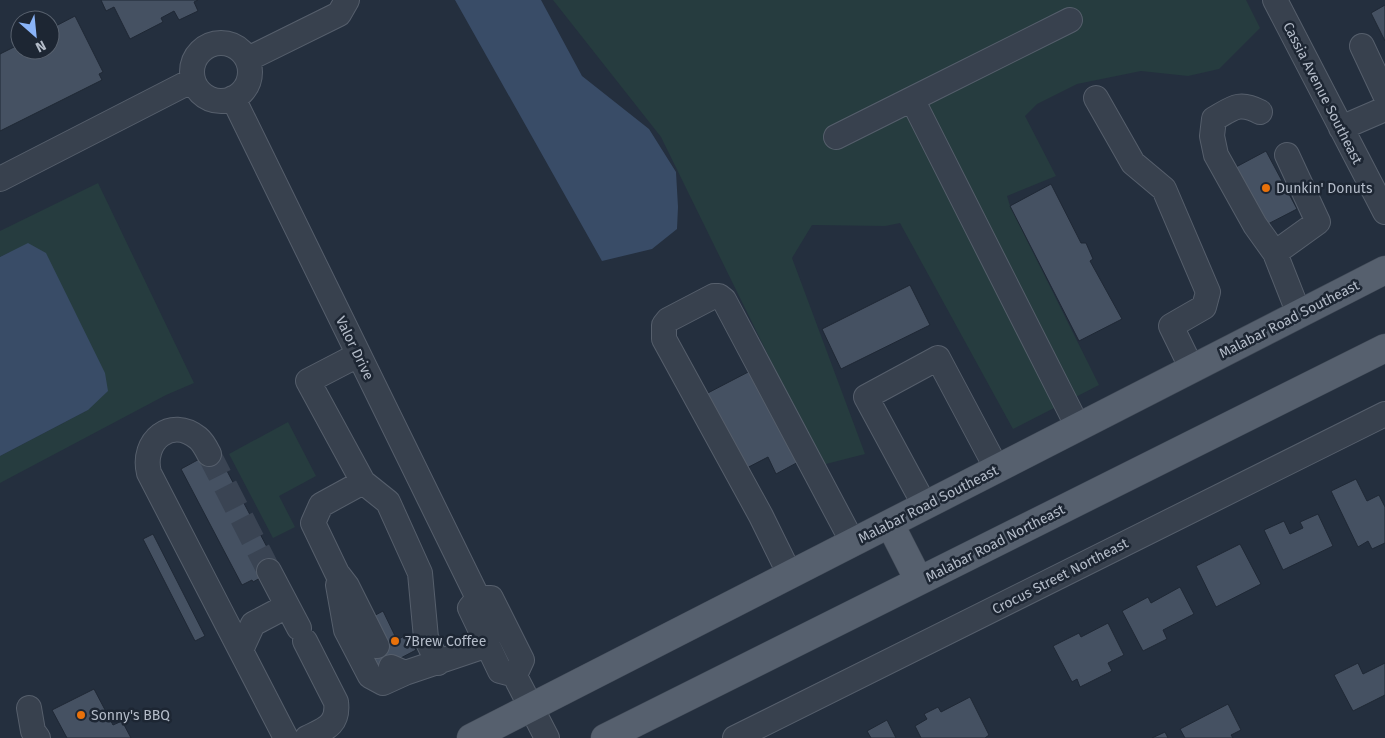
<svg xmlns="http://www.w3.org/2000/svg" width="1385" height="738" font-family="'Fira Sans',sans-serif">
  <rect width="100%" height="100%" fill="#242f3e"/>
  <path fill="#263c3f" d="M553,0H1246L1260,28L1219,69L1188,76L1141,71L1077,84L1037,104L1025,116L1056,176L1007,196L1010,206L1099,385L1013,429L900,223L885,226L812,225L792,258L865,454L822,465L661,137Z
    M98,183L194,383L166,395L0,483V456L88,410L10,252L0,257V231Z
    M288,422L316,476L279,496L295,527L273,538L229,454Z"/>
  <path fill="#394c67" d="M455,0H541L582,76L649,129L676,172L678,207L677,229L652,249L602,261Z
    M28,243L46,253L105,373L108,391L88,410L0,456V257Z"/>
  <path fill="#455162" stroke="#1f2835" d="M101,0H198L194,2L198,11L179,20L174,11L161,18L163,22L130,39L114,7L106,11Z
    M1385,5V41L1371,13Z
    M75,16L103,72L99,74L102,80L0,131V54L20,44V50H50V29Z
    M1266,151L1297,209L1266,225L1236,167Z
    M1051,184L1081,243H1086L1093,259L1090,261L1122,319L1079,341L1010,206Z
    M910,285L930,325L841,369L822,329Z
    M754,369L802,460L776,474L768,457L741,471L702,396Z
    M216,450L278,568L253,582L252,580L242,585L181,469Z
    M1356,479L1367,501L1379,495L1385,507V543L1372,549L1368,541L1358,547L1331,491Z
    M1318,514L1333,546L1283,570L1264,530L1284,521L1290,534L1303,528L1300,522Z
    M153,534L205,636L195,641L143,539Z
    M1240,544L1261,584L1216,607L1196,566Z
    M1180,587L1194,614L1163,630L1167,639L1143,651L1122,611L1148,597L1151,603Z
    M383,611L397,640L408,634L416,650L378,670L368,650V619Z
    M1108,623L1124,655L1108,663L1112,671L1080,687L1077,679L1072,682L1053,646L1079,633L1081,637Z
    M1358,663L1363,674L1385,663V695L1353,711L1334,675Z
    M94,689L113,725L122,721L131,738H67L52,710Z
    M970,697L989,735L985,738H921L915,726L927,719L924,714L938,707L941,712Z
    M1228,704L1241,730L1231,735L1233,738H1185L1180,729Z
    M887,720L896,738H871L867,731Z
    M1165,732L1168,738H1152Z"/>
  <g fill="none" stroke-linecap="round" stroke-linejoin="round">
    <path stroke="#3a4453" stroke-width="24" stroke-dasharray="24 12" stroke-linecap="butt" d="M209,454L269,571"/>
    <defs>
      <path id="minor" d="M1275,0L1385,212
        M1070,20L912,99L1078,427
        M192 72a29 29 0 1 1 58 0a29 29 0 1 1-58 0Z
        M1362,46L1385,95
        M248,59L339,14L347,0
        M233,98L478,598
        M1096,98L1133,163L1164,189L1208,292L1204,307L1171,326L1192,369
        M1260,112C1239,101 1233,108 1214,119L1212,136L1216,155L1255,225L1275,253
        M1341,128L1385,109
        M836,137L912,99
        M1287,155L1318,222L1275,253L1299,314
        M0,179L193,80
        M358,355L308,381L363,482L388,502L420,573L426,638L438,663
        M209,454C206,448 203,442 198,438C171,416 141,441 149,473L286,738
        M363,482L321,505L313,523L337,573L347,586L377,646
        M925,506L866,397L938,358L997,469
        M269,571L299,628
        M790,575L761,516L664,339V325L668,320L714,296H719L724,300L853,543
        M338,585L346,630L370,676L383,683L405,673
        M478,598H491L522,660L515,675L518,682L547,738
        M478,598L470,608L500,671L515,675
        M305,641L336,702C339,725 325,729 307,738
        M241,650L253,624L287,606
        M391,667L405,673L488,645
        M29,708L33,731L38,738
        M735,738L1385,414"/>
      <path id="major" d="M890,524L919,581
        M471,738L1385,270
        M605,738L1385,348"/>
    </defs>
    <use href="#minor" stroke="#565f6c" stroke-width="26"/>
    <use href="#major" stroke="#414a57" stroke-width="29"/>
    <use href="#minor" stroke="#38414e" stroke-width="24"/>
    <use href="#major" stroke="#56606e" stroke-width="28"/>
  </g>
  <g fill="#e8710a" stroke="#1d2633" stroke-width="2">
    <circle cx="1266" cy="188" r="5"/>
    <circle cx="395" cy="641" r="5"/>
    <circle cx="81" cy="715" r="5"/>
  </g>
  <g text-anchor="middle" stroke-width="5" stroke-linejoin="round" paint-order="stroke">
    <g font-size="14" fill="#b4bcc9" stroke="#1d2633">
      <text transform="translate(1323 93) rotate(63)" y="5">Cassia Avenue Southeast</text>
      <text transform="translate(1289 319) rotate(-27)" y="5">Malabar Road Southeast</text>
      <text transform="translate(355 348) rotate(64)" y="5">Valor Drive</text>
      <text transform="translate(928 504) rotate(-27)" y="5">Malabar Road Southeast</text>
      <text transform="translate(995 543) rotate(-27)" y="5">Malabar Road Northeast</text>
      <text transform="translate(1060 576) rotate(-27)" y="5">Crocus Street Northeast</text>
    </g>
    <g font-size="14" fill="#b4bcc9" stroke="#1d2633" text-anchor="start">
      <text x="1276" y="193">Dunkin' Donuts</text>
      <text x="405" y="646">7Brew Coffee</text>
      <text x="91" y="720">Sonny's BBQ</text>
    </g>
  </g>
  <g transform="translate(35 35) rotate(153)"><circle r="24" fill="#1d2633" stroke="#59626f"/>
  <path d="M0-4L9 19L0 12L-9 19Z" fill="#8ab4f8"/>
  <text y="-8" font-size="14" font-weight="bold" text-anchor="middle" fill="#b4bcc9">N</text>
  </g>
</svg>
